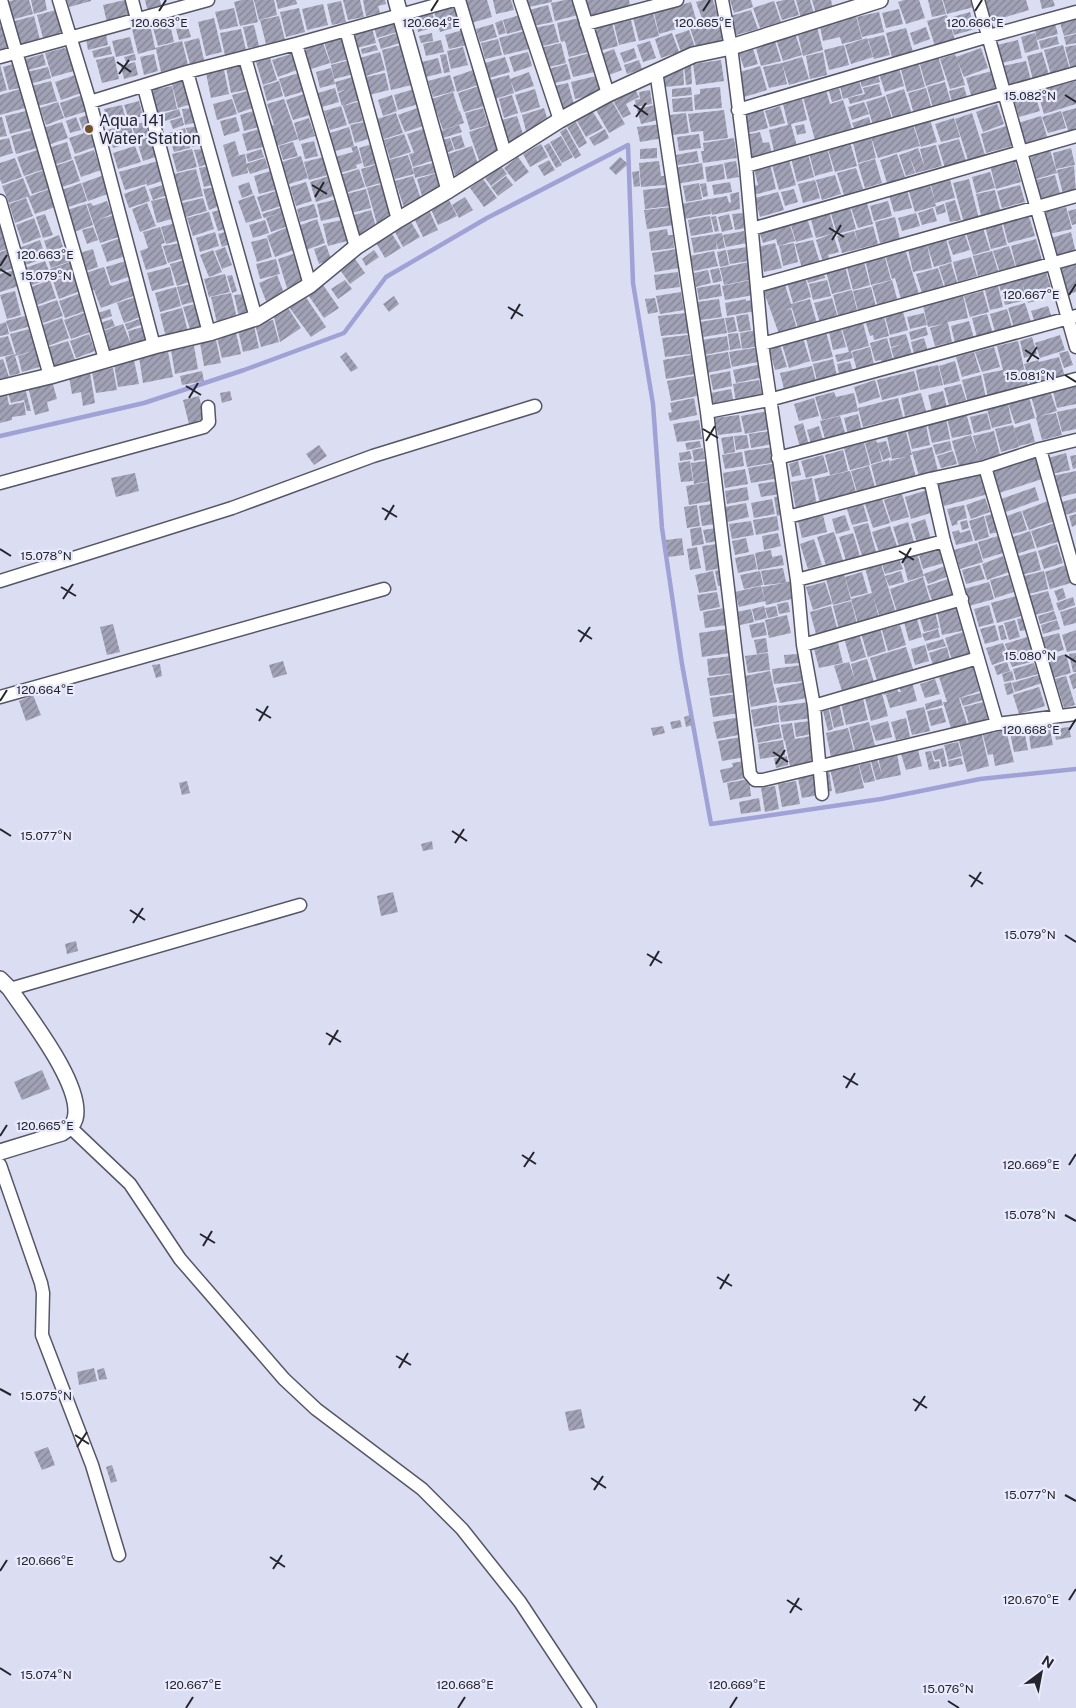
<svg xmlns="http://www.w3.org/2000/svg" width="1076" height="1708" font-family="'Public Sans',sans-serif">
  <defs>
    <pattern id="building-hatch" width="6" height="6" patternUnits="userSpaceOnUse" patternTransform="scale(1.25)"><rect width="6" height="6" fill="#a1a2b6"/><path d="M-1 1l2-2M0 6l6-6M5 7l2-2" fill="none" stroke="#838494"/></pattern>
  </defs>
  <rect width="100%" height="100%" fill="#dbddf3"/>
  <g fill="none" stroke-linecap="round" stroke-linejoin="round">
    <path stroke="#a0a2d6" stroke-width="4.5" d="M0,436L144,403L244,370L344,333L386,277L487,218L628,145L633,283L653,404L662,528L682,664L711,824L881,799L980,779L1076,769"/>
  </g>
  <path fill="url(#building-hatch)" d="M14,0H29L33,14L11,20L6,2Z
    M31,0H45L47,10L34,14Z
    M67,0H91V1L69,7Z
    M125,0H130L134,17L107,23L103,5Z
    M145,0H160L162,10L148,13Z
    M242,0H253L258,22L240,26L234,2Z
    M254,0H274L277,15L259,20Z
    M276,0H296L297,4L278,9Z
    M343,0H360L364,17L348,20Z
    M363,0H385L386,4L378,6L380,13L366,16Z
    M464,0H487L492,17L471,23Z
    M493,0H511L514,10L496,14Z
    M527,0H552V2L529,7Z
    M565,0H574L578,15L555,21L551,3Z
    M584,0H629L630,6L590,20Z
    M703,0H713L718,16L703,21L696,2Z
    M730,0H751L753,7L734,13Z
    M784,0H794L799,15L782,20L776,2Z
    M796,0H810L814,14L801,18Z
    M812,0H831L833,9L816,14Z
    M904,0H919L925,18L906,24L898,2Z
    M928,0H942L946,14L932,17Z
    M943,0H972L974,7L947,14Z
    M983,0H1026L1029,10L989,22Z
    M1040,0H1053L1055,6L1042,9Z
    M341,1L346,22L332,25L327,4Z
    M774,1L781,22L760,28L753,8Z
    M691,2L697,23L659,34L654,13Z
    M323,4L328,25L307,30L302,9Z
    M457,4L463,25L440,32L434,11Z
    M548,5L553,22L533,26L529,10Z
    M234,8L238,26L220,30L215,12Z
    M299,8L305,32L286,37L280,12Z
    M60,9L66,32L43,38L37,15Z
    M899,9L903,24L886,28L882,13Z
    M751,10L758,29L736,35L730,16Z
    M432,12L436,27L418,32L414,17Z
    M879,12L884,32L862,37L857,17Z
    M970,12L975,29L954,35L949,18Z
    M653,13L659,36L639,41L633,18Z
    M520,15L525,29L507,34L503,20Z
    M947,15L955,40L935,46L927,21Z
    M34,16L40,40L18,46L11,22Z
    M279,16L285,40L266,44L260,20Z
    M856,16L862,39L842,44L840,37L823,41L820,27Z
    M214,18L222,52L206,56L198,22Z
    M579,18L588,52L569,57L565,41L561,42L557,23Z
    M718,19L725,41L697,49L690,28Z
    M1076,19V33L1064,36L1060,23Z
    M396,20L400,31L377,38L374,27Z
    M502,20L506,33L499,35L495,23Z
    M631,20L636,41L619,45L614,24Z
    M1054,21L1058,34L1037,40L1034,26Z
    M612,23L618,46L598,51L592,29Z
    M150,24L155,48L182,41L188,65L161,72L156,49L138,54L132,29Z
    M170,24L174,42L158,46L153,28Z
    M493,24L497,37L480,42L476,29Z
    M554,24L559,42L539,47L534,28Z
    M3,25L10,49L0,52V26Z
    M254,25L259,46L248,48L243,27Z
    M188,27L191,37L179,40L176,29Z
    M817,27L823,50L803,56L798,35H801L800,31Z
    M926,27L930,39L914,45L910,33Z
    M372,28L376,43L357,48L353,33Z
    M906,28L913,52L892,57L886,33Z
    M241,29L246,50L225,55L220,33Z
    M463,30L467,45L449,49L445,35Z
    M689,30L695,47L681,52L675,35Z
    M524,31L529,49L504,55L499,38Z
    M400,32L403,42L381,49L378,39Z
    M432,33L433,41L421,43L419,36Z
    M672,33L679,52L661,58L655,39Z
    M795,33L802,55L783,61L776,39Z
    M1035,33L1039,49L1025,53L1021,37Z
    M106,34L108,45L88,50L86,39Z
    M1076,34V43L1066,45L1064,37Z
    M884,35L890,55L874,59L868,39Z
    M344,36L351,58L331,64L324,42Z
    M1057,36L1059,44L1041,49L1039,41Z
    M130,37L134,53L116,57L112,41Z
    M199,38L204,60L190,64L184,42Z
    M774,38L781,61L761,66L755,44Z
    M867,38L873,57L851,64L845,45Z
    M498,39L502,55L485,59L481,43Z
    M322,40L330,63L311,69L304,46Z
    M441,40L444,52L426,56L423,44Z
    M1018,40L1022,58L1002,63L997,45Z
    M650,41L656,58L643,62L637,45Z
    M561,43L566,63L545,68L540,48Z
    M405,44L416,84L391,90L382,50Z
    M376,45L378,50L362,54L361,49Z
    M844,45L849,65L829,70L824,50Z
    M1063,45L1070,70L1051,75L1044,50Z
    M1076,45V69L1071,70L1065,47Z
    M110,46L112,54L94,58L92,51Z
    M463,47L468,65L451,69L447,51Z
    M64,48L69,50L74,71L52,77L45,53Z
    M634,48L637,58L624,63L620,53Z
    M981,48L988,68L964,77L958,62L965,85L950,89L940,59L955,54L956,57Z
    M614,49L622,70L609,75L601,54Z
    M753,49L758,64L744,68L739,53Z
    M380,52L385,70L366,76L360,58Z
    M528,52L532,66L514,72L509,57Z
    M823,52L827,75L810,79L806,56Z
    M1042,52L1049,75L1033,80L1027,56Z
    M590,53L595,72L573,77L568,59Z
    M43,54L46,65L25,71L22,60Z
    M135,54L136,60L126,62L124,57Z
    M154,54L158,71L144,75L140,57Z
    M291,54L297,70L278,77L272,60Z
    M446,54L450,72L444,73L440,55Z
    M114,56L119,79L102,83L96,60Z
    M938,56L945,80L926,86L919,61Z
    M505,57L510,72L489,78L485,63Z
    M802,57L809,79L789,85L782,63Z
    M270,58L277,80L263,85L256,62Z
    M438,58L442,73L426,77L422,62Z
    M350,60L354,74L334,79L331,65Z
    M639,60L642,69L627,74L624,65Z
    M721,60L724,81L696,85L693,64Z
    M918,61L925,87L907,92L900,66Z
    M1026,61L1031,81L1008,87L1003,66Z
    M135,62L138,75L124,79L121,66Z
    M245,63L250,89L231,93L226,67Z
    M782,63L787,84L769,88L763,67Z
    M13,64L20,88L9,90L3,67Z
    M567,64L571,79L551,84L548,69Z
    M0,65L7,90L0,92Z
    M684,66H691L692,84L686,85Z
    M760,66L767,90L744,97L737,73Z
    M48,67L51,78L30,84L27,72Z
    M683,67L684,85L665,87L664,76H667L666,69Z
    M331,68L335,84L320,88L316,72Z
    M899,68L904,86L885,92L879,74Z
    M476,69L481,84L457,92L453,77Z
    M224,70L229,94L211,98L206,73Z
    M992,71L997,90L972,98L966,78Z
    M529,72L534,86L515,92L510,79Z
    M877,72L880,82L862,87L859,77Z
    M299,73L305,91L285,97L279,79Z
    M385,73L389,90L369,95L366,77Z
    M78,74L84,92L61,100L55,82Z
    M450,75L455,91L433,97L428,81Z
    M509,75L514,93L495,99L490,80Z
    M596,76L601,93L575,99L571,82Z
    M353,77L359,100L342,106L338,93L347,89L338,92L335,82Z
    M51,81L57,101L38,106L32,86Z
    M184,81L191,104L178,108L172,84Z
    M279,81L283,96L267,101L263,86Z
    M859,81L863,93L843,99L840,86Z
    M1076,81V104L1044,114L1037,91Z
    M945,82L951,103L933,108L927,87Z
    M568,83L575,108L560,112L554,86Z
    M879,84L882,95L850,104L848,98L865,94L863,88Z
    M172,86L177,109L157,113L152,90Z
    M479,86L485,106L464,112L458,93Z
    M634,87L639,97L626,104L631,114L623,118L612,99Z
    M691,87L692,95L672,97V89Z
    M720,87L722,108L695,110L694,95L700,94V89Z
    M964,87L968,100L953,105L949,91Z
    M335,88L339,102L322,107L318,93Z
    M839,88L842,99L832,102L829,91Z
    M926,88L932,110L914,114L908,93Z
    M20,89L25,108L0,115V95Z
    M414,89L419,104L398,110L394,95Z
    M535,89L540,107L521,113L515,95Z
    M904,89L912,115L894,121L886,95Z
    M251,90L256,107L238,113L232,95Z
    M650,90L652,104L636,107L635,100L640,99L639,92Z
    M826,90L830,104L843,100L852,129L815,140L803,97Z
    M453,92L459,111L453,114L460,111L464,123L443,130L432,99Z
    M307,93L313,114L293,120L286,100Z
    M85,94L91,110L65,118L60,103Z
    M1035,94L1040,111L1019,117L1014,100Z
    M392,95L397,111L383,116L378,100Z
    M512,95L518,113L504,118L499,99Z
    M885,96L892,119L873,125L866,102Z
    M692,97L693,111L673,112L672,99Z
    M232,99L237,114L217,120L213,104Z
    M284,99L298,139L277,146L270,126L274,125L267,104Z
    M802,99L807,120L791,124L797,146L774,151L769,130L788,125L783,104Z
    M139,101L143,116L129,120L124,105Z
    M612,101L625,124L609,133L596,110Z
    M58,102L64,118L46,125L40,108Z
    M358,102L363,121L349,124L343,106Z
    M864,102L869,114L852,120L848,107Z
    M997,104L1004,124L983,132L976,112Z
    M122,105L126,120L108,125L104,109Z
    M655,105L658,120L641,124L637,109Z
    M341,106L347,125L330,130L324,111Z
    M762,106L768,128L747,133L741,111Z
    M780,106L785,123L770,127L765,111Z
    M420,107L426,125L405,132L398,115Z
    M194,108L197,122L185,125L182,109Z
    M483,108L488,125L470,130L465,113Z
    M544,108L549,124L526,131L522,115Z
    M1076,108V131L1069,133L1062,112Z
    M179,109L181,116L165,121L163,114Z
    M257,110L262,126L244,131L240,115Z
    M724,110L728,138L704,141L703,131L691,132L688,114Z
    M26,111L31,128L10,134L5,116Z
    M1061,111L1066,128L1048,133L1042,117Z
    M593,112L603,128L586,137L577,121Z
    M396,113L403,133L384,139L377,119Z
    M686,113L689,133L672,135L670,115Z
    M972,113L985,155L968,160L955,119Z
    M89,114L100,145L75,154L69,138L84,133L79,118Z
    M517,116L525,140L510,144L502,120Z
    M1041,116L1048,140L1025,147L1018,123Z
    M0,117H2L7,136L0,137Z
    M76,117L81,130L70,133L66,121Z
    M182,117L184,125L173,129L170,121Z
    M236,117L240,131L224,136L220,121Z
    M869,117L871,125L855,130L852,123Z
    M309,118L315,136L299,141L294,123Z
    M954,118L960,137L941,142L935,124Z
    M930,120L937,142L921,147L914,125Z
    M62,122L68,138L48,145L43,128Z
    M144,122L149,135L136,139L132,126Z
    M364,122L368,139L355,143L350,125Z
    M576,122L587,143L579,148L567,127Z
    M130,124L135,142L113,148L107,130Z
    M492,124L502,152L479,160L469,132Z
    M661,124L663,138L640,142L637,127Z
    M804,124L806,133L797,135L795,126Z
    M459,125L462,132L443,138L441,131Z
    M913,125L920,146L878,158L871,137Z
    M199,126L204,144L192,147L186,128Z
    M1006,126L1012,146L986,153L981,134Z
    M349,127L354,146L335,151L330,133Z
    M185,128L190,148L174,152L168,133Z
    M263,128L267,146L247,151L242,134Z
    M426,128L432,146L416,152L433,146L437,159L413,167L409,154L414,153L407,134Z
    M566,128L581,155L575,159L560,132Z
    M605,129L609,138L594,146L589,138Z
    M33,130L37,148L16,154L11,136Z
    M760,132L763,143L769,142L772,154L751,159L745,135Z
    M404,134L411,152L390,159L384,140Z
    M699,134L701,148L679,151L677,137Z
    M155,135L162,155L143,161L137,141Z
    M461,135L465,147L455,150L451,138Z
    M561,136L573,157L562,163L550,142Z
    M9,138L13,153L0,157V140Z
    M450,138L454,150L446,153L443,140Z
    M734,138L737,158L703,163L701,151H704L703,143Z
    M871,138L876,158L858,163L853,143Z
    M959,139L966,161L945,168L938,145Z
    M235,141L239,155L233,157L245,154L248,173L232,177L223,145Z
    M314,141L318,156L305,159L301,144Z
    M67,142L72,159L54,165L48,148Z
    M293,142L298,156L283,160L279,146Z
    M850,142L857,166L835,172L828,149Z
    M375,143L380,163L364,167L359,148Z
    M549,143L562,165L556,168L544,146Z
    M541,144L548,157L530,167L523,154Z
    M936,145L942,166L916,173L908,152L918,148L925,168L920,149Z
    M135,146L141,162L118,169L113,153Z
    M357,146L362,163L356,165L357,168L340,173L335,157L353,152L351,147Z
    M472,146L479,167L455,175L448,154Z
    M657,148V158L640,159V149Z
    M827,148L833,171L815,176L809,153Z
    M1071,148L1075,165L1056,169L1053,153Z
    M40,149L47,168L24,176L17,157Z
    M192,149L197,167L177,172L172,154Z
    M203,149L209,163L199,167L194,150Z
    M261,149L264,157L248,162L246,154Z
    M94,150L101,170L81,177L74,157Z
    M1050,150L1057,173L1036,179L1030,155Z
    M697,151L699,162L678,165L676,155Z
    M908,152L915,173L906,176L899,155Z
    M808,154L814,177L797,182L791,158Z
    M897,154L905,177L887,183L880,160Z
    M408,155L414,174L395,179L389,160Z
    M301,156L308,178L289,184L282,162Z
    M324,157L328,175L309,180L304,162Z
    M518,157L529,172L515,182L504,168Z
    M620,157L628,164L616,175L609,168Z
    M15,158L22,177L2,184L0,179V163Z
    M265,158L268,168L250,174L246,164Z
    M1014,158L1021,182L996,189L990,165Z
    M875,159L882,183L865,188L858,164Z
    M73,160L80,181L62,187L55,166Z
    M549,160L555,170L544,176L538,166Z
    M789,160L796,185L779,190L772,165Z
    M158,161L165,180L147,186L145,177L146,184L125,190L119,172Z
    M659,161L661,176H665V185L641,187L639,163Z
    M736,161L739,177L727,179L724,163Z
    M437,162L439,172L415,178L413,168Z
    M702,163L704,179L677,184L674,168Z
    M379,164L384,182L366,187L361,169Z
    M723,164L725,179L707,182L705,167Z
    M770,164L776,189L753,195L751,187L758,185L754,168Z
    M209,166L216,184L204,187L199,168Z
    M501,166L507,174L491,186L485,178Z
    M1074,166L1076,191L1063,194L1057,170Z
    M856,168L863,189L844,195L837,173Z
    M196,169L203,196L182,201L174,174Z
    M359,169L365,187L345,193L340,175Z
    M44,170L50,188L32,194L25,177Z
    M274,170L279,189L259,194L254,176Z
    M639,171L640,186L634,187L632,172Z
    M441,172L446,189L422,196L417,179Z
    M990,172L995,188L976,193L972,177Z
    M107,174L113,192L88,201L82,183Z
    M835,175L841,194L822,200L816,180Z
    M1055,175L1061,197L1042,202L1036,180Z
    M329,176L336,195L316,202L310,182Z
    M413,176L422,202L404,207L395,181Z
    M506,176L513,185L498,196L491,187Z
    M949,176L955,198L935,203L936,206L915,212L908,188L929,182L935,201L930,181Z
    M23,178L30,196L9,203L2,186Z
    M483,179L497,198L484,207L470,188Z
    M969,179L979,219L964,223L953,183Z
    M815,180L820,198L803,203L798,184Z
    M249,182L253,194L242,198L238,186Z
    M306,182L312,201L296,206L290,187Z
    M730,182L732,192L714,195L712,185Z
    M81,183L87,201L68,207L62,190Z
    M386,183L396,219L377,224L367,188Z
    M699,183L702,199L686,202L683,186Z
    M706,183L708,196L703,197L700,184Z
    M167,184L170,194L153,200L149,189Z
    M1020,185L1025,202L1002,208L997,191Z
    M145,186L150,201L129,208L124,194Z
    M217,187L222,205L209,210L203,189Z
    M669,187L671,206L645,209L643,190Z
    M49,189L55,207L35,214L28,197Z
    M366,189L371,208L351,213L346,194Z
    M794,189L798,202L785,206L781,192Z
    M907,190L912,208L894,212L889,195Z
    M995,190L1000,210L981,215L976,194Z
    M276,191L281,206L262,212L257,197Z
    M739,192L740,209L712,215L710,205L711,214L684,219L681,204L727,196L729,203L731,202L730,194Z
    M778,192L784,210L760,217L755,198Z
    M254,195L262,218L246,223L238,201Z
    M169,197L175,218L157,223L151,201Z
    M465,197L473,210L459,218L452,205Z
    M26,198L33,216L15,223L9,204Z
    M203,198L207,211L186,217L182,203Z
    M338,199L342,216L321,221L317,204Z
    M449,200L457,216L438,225L431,209Z
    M866,200L873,224L858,228L850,205Z
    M955,200L961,220L950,222L945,203Z
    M107,201L112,214L98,220L117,214L125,235L100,243L87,204L91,203L93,206Z
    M888,201L892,216L874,221L870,206Z
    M147,203L156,226L140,232L132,209Z
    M86,204L93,225L74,232L67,210Z
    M314,204L318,217L300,222L297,209Z
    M849,204L856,229L837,234L830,210Z
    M944,204L946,212L937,215L935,207Z
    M283,207L291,225L271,232L266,218L280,213L264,218L262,214Z
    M672,207L674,225L647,229L644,210Z
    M1066,207L1072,229L1049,234L1044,212Z
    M933,208L937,221L922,225L918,213Z
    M223,209L229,228L218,231L212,212Z
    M1076,209V224L1072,225L1068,211Z
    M371,210L377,230L357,236L351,216Z
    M429,210L438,230L423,237L414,218Z
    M829,211L835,233L833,234L839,252L828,255L830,261L823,262L816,240L831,234L816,238L810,216Z
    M209,212L214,229L193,236L187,218Z
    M743,213L745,228L735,230L732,214Z
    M916,213L920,226L902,231L898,218Z
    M45,214L53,235L43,238L36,217Z
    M729,214L733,229L722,232L718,217Z
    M710,216L713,232L691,236L688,220Z
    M716,216L719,231L715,232L711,217Z
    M1029,216L1035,236L1008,243L1003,223Z
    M895,217L900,239L880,243L875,222Z
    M34,218L41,237L23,244L16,225Z
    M807,218L813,237L796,242L790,222Z
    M317,219L325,243L306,250L298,226Z
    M265,220L269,233L253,238L249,225Z
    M342,220L347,241L328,246L323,224Z
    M179,222L184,239L166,244L161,227Z
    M411,222L420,237L403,247L395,232Z
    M789,222L795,241L778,246L776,239L763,243L759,231Z
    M1001,222L1007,245L991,249L985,226Z
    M873,226L878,244L842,253L837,236L854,231L858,243L855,231Z
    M4,227L10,248L0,251V228Z
    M93,227L98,240L87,244L82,230Z
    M160,227L165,243L161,244L167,264L146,270L140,251L148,248L143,232Z
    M288,227L296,249L275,257L267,236Z
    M983,228L990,250L973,255L966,233Z
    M667,229L668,235H673L674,248L651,251L649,232Z
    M228,231L233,243L222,247L218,234Z
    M390,231L401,248L385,258L375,241Z
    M744,231L747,243L726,247L723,235Z
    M215,232L219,246L200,252L196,238Z
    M1071,232L1076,253L1056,258L1051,238Z
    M722,233L725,248L718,249L716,240L717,249L694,253L691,238Z
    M59,235L63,247L48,252L44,241Z
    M965,235L970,250L953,255L948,241Z
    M123,237L129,255L107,262L101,245Z
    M267,238L272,257L257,262L251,242Z
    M946,239L952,262L934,267L927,244Z
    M1036,239L1042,260L1016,266L1011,246Z
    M40,240L46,258L25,265L19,248Z
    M813,240L820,263L802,268L795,244Z
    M181,243L187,257L168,263L163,246Z
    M775,243L776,246L775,247H776L782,268L764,272L758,247Z
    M794,243L798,262L783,266L779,246Z
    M927,244L932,268L913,272L908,249Z
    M326,245L331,259L319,264L314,249Z
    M1009,246L1016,268L1000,273L993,251Z
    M66,247L71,261L51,268L46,254Z
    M225,247L232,265L222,269L215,251Z
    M747,247L749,261L730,264L727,250Z
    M10,249L15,268L0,272V252Z
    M93,249L98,267L86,271L80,253Z
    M676,249L679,268L655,272L652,253Z
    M905,249L919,294L901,299L895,278L892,279L885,254Z
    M213,250L222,272L209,277L200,255Z
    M374,250L379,257L366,266L362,259Z
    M726,250L729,265L720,267L717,252Z
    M714,251L718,266L694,271L690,256Z
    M992,251L998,271L978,276L973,256Z
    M296,253L306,282L287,288L278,259Z
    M884,254L891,280L871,285L865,259Z
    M353,256L365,273L350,284L338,267Z
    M971,257L977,276L958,282L953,262Z
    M276,259L280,274L260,279L256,264Z
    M129,260L134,275L111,283L106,267Z
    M185,260L192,281L177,286L170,264Z
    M45,261L52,278L32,285L25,268Z
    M70,262L74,272L54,279L50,269Z
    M749,262L753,279L724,285L720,268Z
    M864,262L870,285L853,290L847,267Z
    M951,263L958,285L946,289L939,267Z
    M1076,264V292L1067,294L1060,268Z
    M845,266L851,289L832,294L826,271Z
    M104,267L110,285L112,286L133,279L139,294L101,308L94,290L89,291L83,274Z
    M170,267L174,285L152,291L147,273Z
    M719,268L722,281L713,283L710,270Z
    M938,268L944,287L922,293L916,274Z
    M18,269L22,285L0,292V274Z
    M823,269L825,278L808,283L806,274Z
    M708,270L711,283L696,287L694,273Z
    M678,272L680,287L656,290L654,275Z
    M1046,272L1051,288L1041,291L1043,299L1028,303L1022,282L1026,300L1005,305L999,285Z
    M74,274L80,291L59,299L53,281Z
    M225,274L230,292L209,297L204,279Z
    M232,275L237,291L232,293L227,276Z
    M277,275L286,298L268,306L259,283Z
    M805,277L811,297L793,303L787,282Z
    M50,280L56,298L37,305L31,287Z
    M345,280L352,289L338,299L331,289Z
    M751,280L754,295L725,300L722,286Z
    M827,280L831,296L813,300L809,284Z
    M892,280L898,302L878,307L872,286Z
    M321,282L339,308L324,318L306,292Z
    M192,284L197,301L182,305L177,287Z
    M720,284L722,296L699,300L697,288Z
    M785,285L791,304L810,299L817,323L798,328L792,308L784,310L791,309L797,329L779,334L764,292Z
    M998,286L1003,307L990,310L985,290Z
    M176,287L181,306L160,312L155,293Z
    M871,287L876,307L858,311L853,291Z
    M852,290L858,314L839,319L833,295Z
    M15,291L21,315L7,319L0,295Z
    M983,291L989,312L970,317L964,296Z
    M681,292L684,310L660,314L656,296Z
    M81,293L88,310L65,318L59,301Z
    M231,293L237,318L217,323L211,297Z
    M246,294L253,314L239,317L234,295Z
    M963,295L968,318L948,322L946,314L952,342L935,346L930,328L943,324L928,327L923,305Z
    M139,296L146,315L124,323L117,303Z
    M305,296L326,327L311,337L289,307Z
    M394,296L399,304L389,312L383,304Z
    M655,298L658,312L648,314L645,299Z
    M832,298L838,318L820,323L814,303Z
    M719,299L722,317L700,320L697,302Z
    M746,299V301L754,300L756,311L727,316L725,303Z
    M57,300L63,316L43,323L37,307Z
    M199,303L206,325L190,329L183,307Z
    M1025,303L1032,325L1015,331L1008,308Z
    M1048,306L1052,318L1035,323L1031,311Z
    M182,308L188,332L166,337L160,314Z
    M288,308L301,328L280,342L274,317Z
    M110,309L112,316L97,321L95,314Z
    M1007,309L1013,331L996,335L990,314Z
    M86,312L93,331L71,339L64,320Z
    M903,312L908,330L890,335L885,316Z
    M686,313L689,333L661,336L658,316Z
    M924,313L927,325L910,329L907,317Z
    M748,314L751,330L739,332L736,316Z
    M987,314L994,337L978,341L972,318Z
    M28,315L31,326L10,332L6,321Z
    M145,317L143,324L127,330L125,324Z
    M734,317L737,331L728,333L725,318Z
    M884,317L889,336L874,340L873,335L870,336L866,323Z
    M62,318L69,338L48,346L40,326Z
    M724,318L727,333L703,337L700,322Z
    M112,319L115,326L100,331L97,324Z
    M273,320L279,342L261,347L255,324Z
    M969,321L974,338L955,343L951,326Z
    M6,322L9,334L0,336V324Z
    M863,323L869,346L851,351L853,358L837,362L835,355L849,352L842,329Z
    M123,324L132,347L108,355L100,332Z
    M254,326L259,348L243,352L238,330Z
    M143,327L148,346L132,349L128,331Z
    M926,327L928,335L911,340L909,332Z
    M33,328L43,366L22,372L18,356L33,351L15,356L20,373L10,376L5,357L16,354L10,334Z
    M841,329L846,347L833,350L829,332Z
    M757,330L760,346L742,349L740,333Z
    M826,332L833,357L812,362L806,338Z
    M236,333L241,354L222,358L217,338Z
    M738,333L741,348L730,350L728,334Z
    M89,334L95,351L76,358L70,341Z
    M906,334L913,358L895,362L891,348L903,344L891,347L889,338Z
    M688,335L690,354L665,357L662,338Z
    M1060,335L1065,350L1040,358L1035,343Z
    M8,336L14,354L0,357V338Z
    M727,336L729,350L704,355L702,340Z
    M1032,337L1037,354L1024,358L1020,341Z
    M803,338L810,361L789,368L782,344Z
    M887,338L894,363L883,365L881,360L875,361L870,343Z
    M924,338L929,355L915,358L911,342Z
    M216,340L221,363L204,366L200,343Z
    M68,341L75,360L53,368L46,348Z
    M1018,341L1028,386L1008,391L1005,379L1008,393L988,397L983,374L1003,370L997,346Z
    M780,345L787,367L775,370L769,348Z
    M194,346L198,369L175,374L171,350Z
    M760,347L763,361L732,367L729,352Z
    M870,347L875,369L858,374L852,352Z
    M994,347L1000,367L982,372L975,352Z
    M1068,351L1073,365L1064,368L1059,353Z
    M168,352L173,377L143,383L139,357Z
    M346,352L358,368L351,372L340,357Z
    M728,352L731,368L707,373L704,356Z
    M974,352L980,372L962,377L956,357Z
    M691,355L695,374L666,379L663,360Z
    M1059,357L1065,377L1031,386L1024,364L1038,360L1039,362Z
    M3,359L9,377L0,379V360Z
    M833,359L837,376L818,385L813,364Z
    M134,360L139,384L118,387L114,364Z
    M850,361L854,375L840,378L837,364Z
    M955,361L960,381L944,385L939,366Z
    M762,364L764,377L736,383L733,370Z
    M938,365L943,385L920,390L916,370Z
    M812,366L817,386L802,390L799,378L801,389L785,393L780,373Z
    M113,368L117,390L96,393L92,372Z
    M202,371L204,381L182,385L180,376Z
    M730,371L732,386L713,390L710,375Z
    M914,371L919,390L882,400L877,380Z
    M90,373L95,403L83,406L81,392L72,394L69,377Z
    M981,375L986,398L968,403L962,380Z
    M694,376L697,396L671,401L667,381Z
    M759,380L763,398L736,402L733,384Z
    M875,380L880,397L859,404L854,387Z
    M52,381L57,399L47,402L49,411L35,415L28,387Z
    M961,384L966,400L949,405L944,388Z
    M1076,385V404L1057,408L1053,391Z
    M25,388L31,411H27L24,400L11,403L8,392Z
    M731,389L734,404L714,408L711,393Z
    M230,391L232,400L222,403L220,393Z
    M943,391L947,408L932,411L928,395Z
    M1050,391L1057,411L1040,416L1056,413L1062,435L1042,440L1036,418L1037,417L1031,396Z
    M834,392L836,397L854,393L858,411L822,420L815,397Z
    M921,393L926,411L905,416L901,398Z
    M7,395L9,405L24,402L26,415L12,417V420L0,423V396Z
    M199,396L205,421L189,424L183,400Z
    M1029,397L1035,418L1015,424L1008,403Z
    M694,398L697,415L670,421L668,413L672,412L670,403Z
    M814,398L819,416L799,421L794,404Z
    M898,398L903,417L863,427L858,408Z
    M1008,404L1012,423L992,428L987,409Z
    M1076,408V429L1062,432L1057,412Z
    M768,411L771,429L745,434L741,416Z
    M966,413L972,434L952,438L947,418Z
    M987,413L991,429L974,433L970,417Z
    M858,414L862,431L848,435L844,418Z
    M739,415L742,432L718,435L715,418Z
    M840,416L846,436L826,442L820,421Z
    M946,418L950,439L932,443L927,422Z
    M699,420L702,439L677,442L673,424Z
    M803,423L809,445L800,447L794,426Z
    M1030,423L1035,442L1019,446L1014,428Z
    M926,425L930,445L912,449L907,429Z
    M1013,425L1019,447L1001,452L995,429Z
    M819,426L823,440L811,444L807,430Z
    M770,431L773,444L751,448L749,434Z
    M994,431L1000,455L959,466L952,441L971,435L978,455L973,436Z
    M906,432L912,455H910L916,477L877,488L871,465L889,460L891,468L890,461L906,457L892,459L887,436Z
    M747,435L749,448L736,450L734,436Z
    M733,436L735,452L724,454L721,438Z
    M876,440L877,443L886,441L891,457L883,460L878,445L882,461L871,464L865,443Z
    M700,441L701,447L687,450L685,443Z
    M950,441L952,450L936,455L933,445Z
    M864,443L870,465L850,470L844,448Z
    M319,445L327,456L314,465L306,454Z
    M774,447L776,462L747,467L744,451Z
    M932,447L938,471L919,476L912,452Z
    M703,448L705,459L694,461L692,450Z
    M843,450L848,471L830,475L825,455Z
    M690,451L692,459L680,461L679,453Z
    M953,451L957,464L941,468L937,456Z
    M742,452L744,466L725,469L722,455Z
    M1066,453L1070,470L1052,474L1048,458Z
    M823,455L828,472L806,478L801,461Z
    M1034,455L1042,479L999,493L991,468Z
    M1076,455V468L1073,469L1070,456Z
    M690,461L693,481L681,482L678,463Z
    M706,461L709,481L694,484L691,463Z
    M798,461L801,475L792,477L789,464Z
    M777,463L780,478L751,483L748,468Z
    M869,466L875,487L857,492L851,471Z
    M745,469L748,484L725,488L723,473Z
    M981,470L988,494L944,506L937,483Z
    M850,471L856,492L820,503L814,479Z
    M1076,471V493L1057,498L1052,476Z
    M135,473L139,491L116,497L111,478Z
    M812,478L817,506L796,510L791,482Z
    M778,481L781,494L761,497L758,484Z
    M708,482L711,501L689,505L686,486Z
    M747,487L749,500L727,504L725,491Z
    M1035,487L1039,500L1006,512L1001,499Z
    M927,490L934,512L911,519L905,497Z
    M902,494L909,517L891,522L884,500Z
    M780,496L784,514L777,516L774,497Z
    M985,498L990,512L971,519L966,505Z
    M1076,498V512L1065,515L1062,502Z
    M772,499L775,514L754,518L751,503Z
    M882,499L890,523L873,528L865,504Z
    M1048,501L1055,521L1029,530L1022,511Z
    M746,503L749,517L723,523L720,508Z
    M712,504L715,524L702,526L699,506Z
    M863,504L868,521L852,525L847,509Z
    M697,505L700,526L687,528L684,507Z
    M964,505L967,518L957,521L958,524L952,526L947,509Z
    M1021,511L1027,530L1013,534L1007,516Z
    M993,514L998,532L990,534L985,516Z
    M1076,514V525L1072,527L1069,516Z
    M823,515L827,532L802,538L798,521Z
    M845,515L850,530L836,534L832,519Z
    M777,516L779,530L756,535L753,520Z
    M984,516L989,537L975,541L969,521Z
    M925,519L931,539L917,543L911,524Z
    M967,520L969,528L962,530L960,522Z
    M751,521L754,535L732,539L729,524Z
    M908,522L914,542L899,546L893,527Z
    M868,523L877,555L863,559L853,527Z
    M1055,523L1061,541L1037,548L1031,531Z
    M890,526L897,546L879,552L872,532Z
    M701,527L704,544L692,546L690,529Z
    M716,528L718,541L706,543L703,530Z
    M959,530L960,533L970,530L973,541L956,545L952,532Z
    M1030,531L1035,548L1016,554L1010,538Z
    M834,532L844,564L827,569L817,537Z
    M778,533L781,546L764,550L762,536Z
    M853,533L861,560L847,564L839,537Z
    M998,536L1003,553L983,559L978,542Z
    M682,538L684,555L668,557L666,540Z
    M746,538L749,552L735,555L732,541Z
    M814,539L822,565L808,569L800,544Z
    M977,543L983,562L960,569L954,550Z
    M717,544L721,568L706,571L702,546Z
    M1057,544L1063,563L1044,569L1038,551Z
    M942,545L947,562L923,569L918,552Z
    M697,547L701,568L690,570L687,549Z
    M771,550L772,557L782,555L784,565L758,570L755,553Z
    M1036,551L1041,570L1021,575L1016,557Z
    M754,554L757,569L738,573L735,558Z
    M917,554L924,576L908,581L902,558Z
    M1003,556L1009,572L987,580L982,564Z
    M899,559L903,569L885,574L882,564Z
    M881,564L896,613L880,618L873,596L879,618L858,624L851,599L872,593L865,568Z
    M980,565L985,579L966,584L962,570Z
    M1066,565L1071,583L1050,589L1045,572Z
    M945,566L949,576L928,584L924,574Z
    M783,568L786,582L793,581L796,598L766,605L762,587L784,583L764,585L761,571Z
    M719,570L722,585L718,586L715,571Z
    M713,571L717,590L699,593L695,575Z
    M760,571L763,585L744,589L740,575Z
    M901,571L904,582L889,586L885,576Z
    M1044,571L1048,589L1029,594L1024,576Z
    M862,572L868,593L851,597L845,577Z
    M844,574L851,600L833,605L826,579Z
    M1009,575L1014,592L995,598L990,580Z
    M923,577L931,604L897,612L890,589Z
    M951,578L957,595L933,603L927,586Z
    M825,582L832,604L813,610L806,587Z
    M989,582L994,599L969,606L964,589Z
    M761,586L765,601L739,607L735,592Z
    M1063,588L1066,598L1058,601L1054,591Z
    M1048,591L1054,610L1035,615L1029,596Z
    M717,592L720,607L700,611L697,595Z
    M1016,596L1021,616L997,623L991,603Z
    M1073,597L1075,605L1059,611L1056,603Z
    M851,601L857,624L839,629L833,606Z
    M788,602L790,612L779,614L777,604Z
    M989,605L994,623L979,627L974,609Z
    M764,606L767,618L755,621L752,609Z
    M776,606L778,616L768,618L765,608Z
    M831,606L837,628L816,634L810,612Z
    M960,606L966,630L942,635L937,611Z
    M1076,607V623L1064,626L1060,612Z
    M724,608L727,625L705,628L703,612Z
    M751,609L754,622L740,625L737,612Z
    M1054,611L1057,619L1040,624L1038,616Z
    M935,612L939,628L924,632L919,616Z
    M787,615L791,633L769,638L765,620Z
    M1024,618L1027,630L1020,631L1017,619Z
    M917,619L922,637L909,641L904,622Z
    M1015,620L1020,637L1009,640L1004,623Z
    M1057,620L1060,629L1043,634L1041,625Z
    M764,622L767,635L752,638L749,625Z
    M113,624L120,652L107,655L100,627Z
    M900,625L906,645L888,651L882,630Z
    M995,625L999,640L985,644L980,629Z
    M1003,625L1007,639L1001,640L998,626Z
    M880,628L886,651L868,657L861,633Z
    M727,629L730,653L702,657L699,633Z
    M938,629L940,637L925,641L922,634Z
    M1076,630V650L1067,652L1062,635Z
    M966,631L973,653L952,660L945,638Z
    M1059,633L1064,650L1044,655L1040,638Z
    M859,634L866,657L851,662L844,638Z
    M1027,637L1033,653L1011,661L1005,644Z
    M766,638L768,652L757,654L754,640Z
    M837,639L843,663L819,668L813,645Z
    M943,639L946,646L928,651L926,644Z
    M1003,643L1009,659L992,665L986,648Z
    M925,645L929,661L915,665L911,649Z
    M906,647L914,672L878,684L870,658Z
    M947,647L950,660L933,665L929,653Z
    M768,653L770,670L748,673L745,656Z
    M1076,653V672H1073L1069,654Z
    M798,654L799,663L785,664L784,655Z
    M1066,654L1071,673L1050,679L1045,660Z
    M732,656L735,673L709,676L707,659Z
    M1033,656L1034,661L1012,667L1010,662Z
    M867,659L874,682L842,691L834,666L849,662L855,680L851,664Z
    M283,661L287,674L273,678L269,665Z
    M1007,662L1010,671L997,675L994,666Z
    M1034,663L1038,674L1016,680L1013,669Z
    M160,664L162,676L156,678L152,665Z
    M802,665L805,681L774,684L772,669Z
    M976,666L983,690L959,698L967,724L951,728L943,702H947L939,677Z
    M770,671L777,702L751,707L745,676Z
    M1012,671L1014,680L1004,682L1002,674Z
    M1076,673V688L1073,689L1069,676Z
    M734,674L737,692L710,696L707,678Z
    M1039,675L1042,683L1015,692L1012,683Z
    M1066,676L1075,705L1064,708L1055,679Z
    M935,679L940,694L925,698L920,684Z
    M804,682L807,698L780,703L776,688Z
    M912,682L917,701L890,708L886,695L896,692L884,695L882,690L897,686L898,692H901L899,686Z
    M1011,682L1014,693L1007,695L1004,684Z
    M1039,687L1045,706L1019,714L1013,695Z
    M881,690L888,716L871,721L864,694Z
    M981,693L983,700L963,706L960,698Z
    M737,694L739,713L713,717L710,698Z
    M862,694L868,720L846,725L840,699Z
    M33,695L41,715L26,721L19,701Z
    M941,699L943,705L926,710L925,704Z
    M810,702L813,718L781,722L778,706Z
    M983,702L988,719L969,724L964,707Z
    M839,703L844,725L834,728L829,705Z
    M777,705L779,722L754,727L751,710Z
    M924,707L930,731L912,735L906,711Z
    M942,708L946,722L931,726L927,711Z
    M829,710L833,729L828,731L823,711Z
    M690,715L692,725L686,727L684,717Z
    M740,717L744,734L717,739L713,722Z
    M906,718L910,737L896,740L891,722Z
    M680,720L682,727L672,729L670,722Z
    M810,721L812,734L796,737L794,723Z
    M888,721L892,737L876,741L871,726Z
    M869,722L875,746L855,751L849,727Z
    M792,723L795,739L784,741L781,725Z
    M779,724L782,738L758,743L755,729Z
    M1049,725L1053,745L1031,749L1028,728Z
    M663,726L665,733L653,736L651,728Z
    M1069,727L1071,737L1056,740L1054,729Z
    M848,728L854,752L831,757L826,733Z
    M1006,730L1014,762L995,766L993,754L988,755L983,735Z
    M1024,730L1028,750L1014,752L1010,733Z
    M981,731L989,766L967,772L958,737Z
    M811,736L816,761L790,766L785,741Z
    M741,737L745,757L722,761L718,741Z
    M783,740L785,755L760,759L758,744Z
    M958,742L962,756L948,760L944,745Z
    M943,748L947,766L942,767L940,759L935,760L932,751Z
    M918,750L922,766L906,770L901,754Z
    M931,751L934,762L939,761L940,768L929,770L925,752Z
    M897,754L901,775L876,780L871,761L877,759L882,775L878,757Z
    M787,756L788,765L776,768L774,758Z
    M961,758L963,764L949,767L948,761Z
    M745,761L748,775L744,776L745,778L723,783L720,770L733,767L732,763Z
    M870,762L875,781L864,783L859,765Z
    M858,763L864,788L836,794L830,769Z
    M829,771L832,791L825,792L822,773Z
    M815,775L819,795L802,798L798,778Z
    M749,779L751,796L730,800L727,783Z
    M187,781L190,793L182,795L179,783Z
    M796,781L800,804L782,807L778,784Z
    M775,786L779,809L765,812L761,788Z
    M759,798L761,811L741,814L739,802Z
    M432,841L433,849L423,851L421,844Z
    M393,892L398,912L381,916L377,896Z
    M76,941L78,951L67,954L65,944Z
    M42,1070L50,1089L22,1100L14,1082Z
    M94,1368L97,1381L79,1385L77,1372Z
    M104,1368L107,1379L99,1380L97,1370Z
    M581,1409L585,1428L569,1431L565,1412Z
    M48,1447L55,1465L42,1470L34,1452Z
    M112,1465L117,1481L111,1483L106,1467Z"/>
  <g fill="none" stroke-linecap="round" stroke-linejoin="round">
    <defs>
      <path id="minor" d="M1,0L105,359
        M59,0L90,102L154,346
        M132,0L137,19
        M459,0L505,153
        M520,0L560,120
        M579,0L608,94
        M722,0L731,47L746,166L762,344L797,580L803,645L814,706L822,794
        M978,0L1076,347
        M586,24L677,0
        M346,30L398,220
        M296,44L356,247
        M0,57L208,0
        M245,58L310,285
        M656,71L707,412L750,774L755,780H763L997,724L1076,714
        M187,72L256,318
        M144,87L209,333
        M90,102L187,72L296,44L454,0
        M738,110L989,36L1076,12
        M746,166L1076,73
        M0,201L50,376
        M752,229L1076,136
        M757,286L1076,196
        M762,344L1076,257
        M707,412L769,400L1076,316
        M1040,449L1076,578
        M778,458L1076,379
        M985,467L1058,716
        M930,479L944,541L997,724
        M0,483L204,427L209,422L208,407
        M788,517L930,479L985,467L1040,449L1076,440
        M797,580L944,541
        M0,581L232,508L373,456L535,406
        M803,645L962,599
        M0,697L384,589
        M814,706L978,658
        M10,989L300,905
        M70,1127L130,1184L180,1259L284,1379L316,1409L422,1489L462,1529L520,1602L590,1708
        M0,1165L41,1283L43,1293L42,1335L92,1465L119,1555"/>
      <path id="tertiary" d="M396,0L449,190
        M0,388L50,376L154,346L209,333L256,318L310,285L356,247L398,220L449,190L560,120L608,94L693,55L731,47L880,0
        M0,979L10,989C28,1016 84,1086 75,1119C73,1126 67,1129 62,1133L0,1152"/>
    </defs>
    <use href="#minor" stroke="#555668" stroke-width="15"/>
    <use href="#tertiary" stroke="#555668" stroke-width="18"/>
    <use href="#minor" stroke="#fff" stroke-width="12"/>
    <use href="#tertiary" stroke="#fff" stroke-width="15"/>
  </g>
  <path fill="none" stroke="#25252d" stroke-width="2" d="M159,11L166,0M431,11L438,0M703,11L710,0M975,11L982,0M117,62L131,72M119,74L129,60M1065,95L1076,102M634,105L648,115M636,117L646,103M312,185L327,194M315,197L324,182M829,228L844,237M832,240L841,225M0,266L7,255M0,269L11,276M1069,295L1076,284M508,307L523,316M511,319L520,304M1025,350L1039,359M1027,362L1037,347M1065,375L1076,382M186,386L201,395M189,398L198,383M703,429L718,438M706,441L715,426M382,508L397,517M385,520L394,505M0,549L11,556M899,551L914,560M902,563L911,548M61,587L76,596M63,599L73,584M578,630L592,639M580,642L590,627M1065,655L1076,662M0,701L7,690M256,709L271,718M259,721L268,706M1069,730L1076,719M773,752L788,762M776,764L785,750M0,829L11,836M452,831L467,841M455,843L464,829M969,875L983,884M971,887L981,872M130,910L145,920M133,923L143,908M1065,935L1076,942M647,954L662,963M650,966L659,951M326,1033L341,1042M329,1045L338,1030M843,1076L858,1085M846,1088L855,1073M0,1136L7,1125M522,1155L536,1164M1069,1165L1076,1154M524,1167L534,1152M1065,1215L1076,1221M200,1234L215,1243M203,1246L212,1231M717,1277L732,1286M720,1289L729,1274M396,1356L411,1365M399,1368L408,1353M0,1389L11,1395M913,1399L927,1408M915,1411L925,1396M75,1435L89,1444M77,1447L87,1432M591,1478L606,1488M594,1490L603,1476M1065,1495L1076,1501M270,1557L285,1567M273,1569L282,1555M0,1571L7,1560M787,1600L802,1610M1069,1600L1076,1589M790,1613L799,1598M0,1668L11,1675M948,1701L959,1708M186,1708L193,1697M458,1708L465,1697M730,1708L737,1697"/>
  <circle fill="#715227" stroke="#e9eafc" stroke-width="2" cx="89" cy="129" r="5"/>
  <g text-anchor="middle" stroke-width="4.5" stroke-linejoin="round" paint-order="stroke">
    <g font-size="16" fill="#25252d" stroke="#e9eafc" text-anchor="start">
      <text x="99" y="126">Aqua 141<tspan x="99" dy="18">Water Station</tspan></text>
    </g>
  </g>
  <g font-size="12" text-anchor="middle" fill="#25252d" stroke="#e9eafc" stroke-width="4.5" stroke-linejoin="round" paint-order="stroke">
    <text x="159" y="27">120.663°E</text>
    <text x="431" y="27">120.664°E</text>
    <text x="703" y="27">120.665°E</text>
    <text x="975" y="27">120.666°E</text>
    <text x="1030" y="100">15.082°N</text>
    <text x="45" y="259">120.663°E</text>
    <text x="46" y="280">15.079°N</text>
    <text x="1031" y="299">120.667°E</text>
    <text x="1030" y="380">15.081°N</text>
    <text x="46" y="560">15.078°N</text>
    <text x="1030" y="660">15.080°N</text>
    <text x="45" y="694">120.664°E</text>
    <text x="1031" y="734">120.668°E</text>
    <text x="46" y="840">15.077°N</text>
    <text x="1030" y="939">15.079°N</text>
    <text x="45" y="1130">120.665°E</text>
    <text x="1031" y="1169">120.669°E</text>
    <text x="1030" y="1219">15.078°N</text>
    <text x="46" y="1400">15.075°N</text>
    <text x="1030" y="1499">15.077°N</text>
    <text x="45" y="1565">120.666°E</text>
    <text x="1031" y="1604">120.670°E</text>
    <text x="46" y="1679">15.074°N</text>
    <text x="193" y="1689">120.667°E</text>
    <text x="465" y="1689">120.668°E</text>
    <text x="737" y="1689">120.669°E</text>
    <text x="948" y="1693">15.076°N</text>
  </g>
  <g transform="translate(1041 1673) rotate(32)" stroke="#e9eafc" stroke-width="4" paint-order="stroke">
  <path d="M0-4L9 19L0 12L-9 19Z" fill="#25252d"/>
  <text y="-8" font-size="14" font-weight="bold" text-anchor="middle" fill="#25252d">N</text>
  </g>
</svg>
